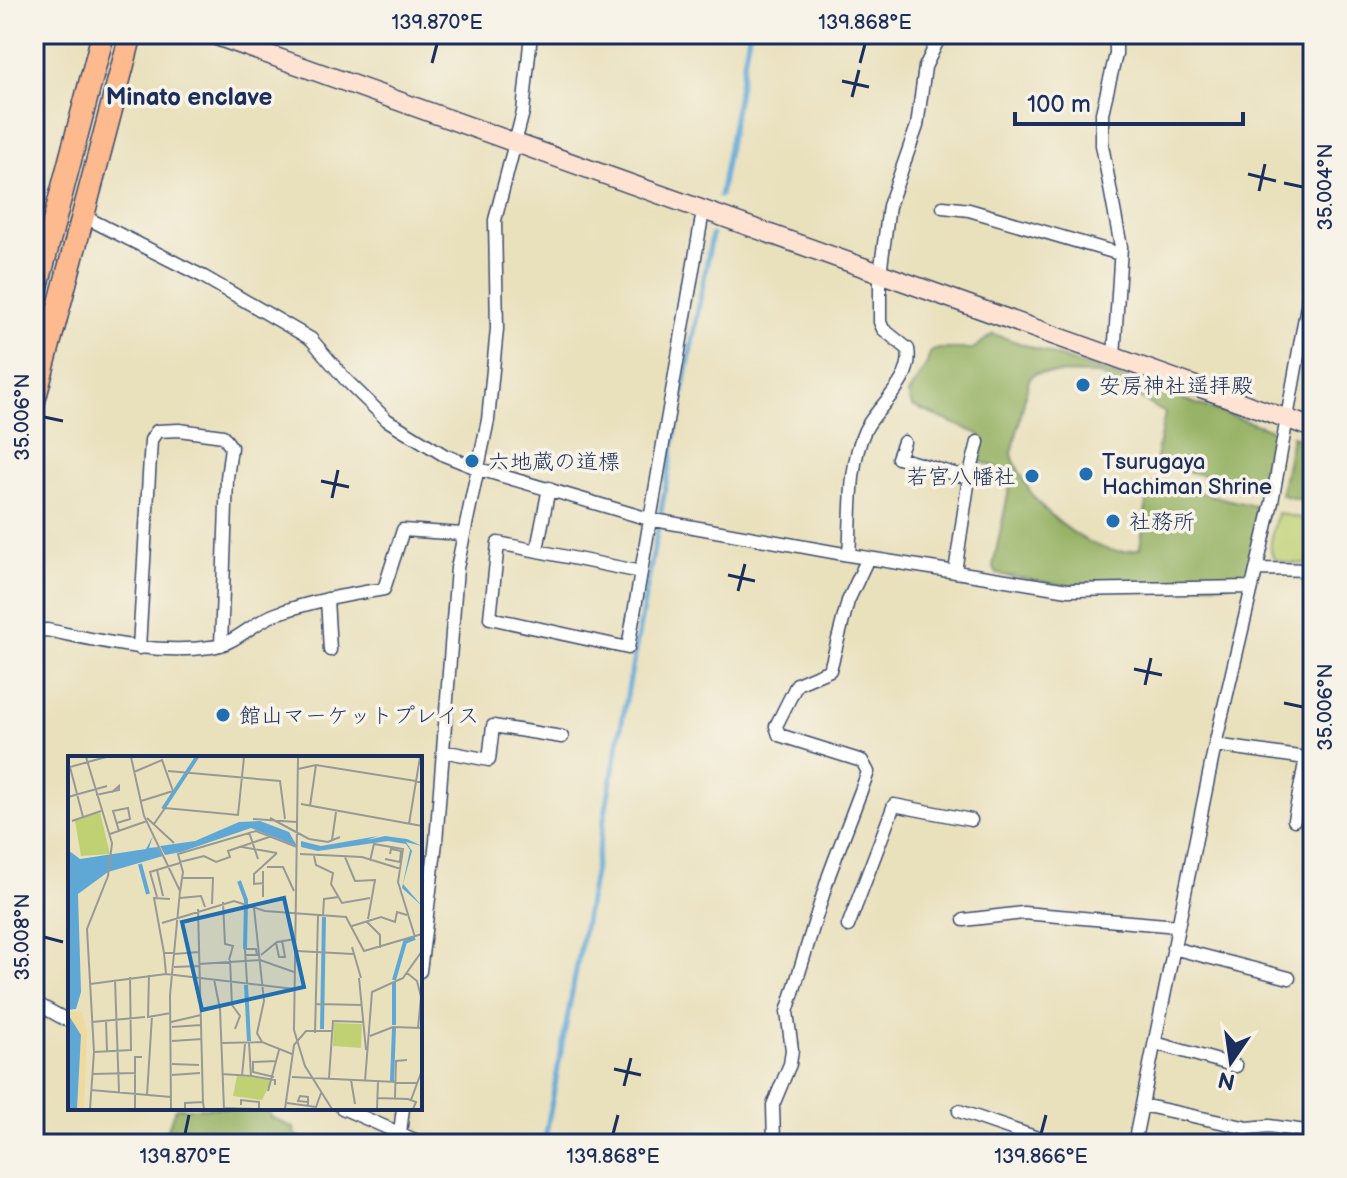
<svg xmlns="http://www.w3.org/2000/svg" width="1347" height="1178" font-family="'Balsamiq Sans','Klee One',sans-serif">
  <rect width="100%" height="100%" fill="#f7f3e8"/>
  <filter id="ink" filterUnits="userSpaceOnUse"><feTurbulence type="fractalNoise" baseFrequency=".0125" numOctaves="2"/><feDisplacementMap in="SourceGraphic" scale="16" xChannelSelector="R" yChannelSelector="G"/><feConvolveMatrix kernelMatrix="1 2 1 2 8 2 1 2 1" color-interpolation-filters="sRGB"/></filter>
  <filter id="wash" filterUnits="userSpaceOnUse"><feTurbulence type="fractalNoise" baseFrequency=".006" numOctaves="4" result="noise"/><feDisplacementMap in="SourceGraphic" scale="32" xChannelSelector="R" yChannelSelector="G"/><feGaussianBlur stdDeviation="1.8" result="paint"/><feColorMatrix in="noise" values="0 0 0 0 0 0 0 0 0 0 0 0 0 0 0 0 0 1.4 0 .05"/><feComposite in="paint" operator="in"/></filter>
  <g filter="url(#wash)">
    <rect width="100%" height="100%" fill="#e9e0bc"/>
    <path fill="#c0d174" stroke="#6e8069" stroke-width="2" d="M1277,513L1313,521V564C1263,563 1267,558 1277,513Z"/>
    <path fill="#98b366" stroke="#5a7162" stroke-width="2" d="M993,334L1278,432L1267,490L1161,465L1156,458L1165,413L1098,374L1035,373L1029,379L1012,454L1014,461C1021,474 1027,489 1036,500C1058,525 1106,563 1140,548L1149,487L1158,482L1262,508L1250,573L1228,584L1069,586L997,574L993,566L1012,476L1008,471L979,461L984,440L979,434L912,406L908,394L926,366L930,353L936,349H973Z
      M1292,436L1313,444V503L1281,495Z
      M176,1108H262L271,1112V1117L294,1128L295,1135L312,1144H190L176,1141L172,1144H162Z"/>
    <g fill="none" stroke-linecap="round" stroke-linejoin="round">
      <path stroke="#5fa8d6" stroke-width="5" d="M720,196L749,34
        M544,1144L712,235"/>
    </g>
  </g>
  <g filter="url(#ink)">
    <g fill="none" stroke-linecap="round" stroke-linejoin="round">
      <defs>
        <path id="street" d="M943,207L969,210L1120,254
          M83,216L204,277L311,339L346,380L387,420L444,455L479,469L649,519L849,555L1068,590L1252,587
          M1114,357L1121,247L1102,145V113L1116,54V34
          M904,442L898,458L969,478
          M537,549L549,488
          M849,555C852,516 848,466 865,430C878,404 914,382 908,349L883,329L880,322V274L889,206L917,126L925,67L941,34
          M1257,569L1313,570
          M641,572L498,543L490,618L628,648L703,211
          M955,572L969,478L978,442
          M327,599L330,650
          M34,631L47,630C101,641 156,655 211,647C236,644 253,622 276,614C311,601 347,595 384,589L403,530L462,534
          M139,648L151,440L157,431L179,430L223,436L231,447L227,478L221,645
          M1215,745L1313,759
          M443,751L489,760L493,726L562,737
          M1294,820L1306,758
          M964,920L1023,913L1178,926
          M848,926L894,805L971,820
          M1173,948L1289,978
          M420,971L436,842L457,568L488,420L497,329L495,220L523,112L531,34
          M34,1002L70,1022
          M1155,1043L1236,1066
          M1142,1105L1248,1128L1269,1126L1313,1132
          M342,1108L424,1144
          M959,1111L1055,1144
          M400,1133L403,1108
          M774,1144L773,1105L790,1064L792,1050L787,1012L829,875L868,772L862,761L779,735L776,726L797,684L830,670L848,601L868,558
          M1134,1144L1215,745L1272,502L1313,272"/>
        <path id="secondary" d="M211,34L1313,428"/>
        <path id="highway" d="M34,298L103,34
          M34,401L131,34"/>
      </defs>
      <use href="#street" stroke="#3a4a6c" stroke-width="15"/>
      <use href="#secondary" stroke="#3a4a6c" stroke-width="21"/>
      <use href="#highway" stroke="#3a4a6c" stroke-width="25"/>
      <use href="#street" stroke="#fff" stroke-width="12"/>
      <use href="#secondary" stroke="#fee3d2" stroke-width="18"/>
      <use href="#highway" stroke="#fcba8e" stroke-width="22"/>
    </g>
  </g>
  <path fill="none" stroke="#1b2f5e" stroke-width="3" d="M432,63L437,44M860,63L865,44M842,81L869,87M852,97L859,70M1248,174L1276,181M1284,183L1303,187M1259,191L1265,164M44,417L63,421M321,481L349,487M332,498L338,470M728,575L755,581M738,591L745,564M1134,669L1162,675M1145,685L1151,658M1284,703L1303,707M44,937L63,942M614,1069L641,1075M624,1086L631,1058M185,1134L189,1115M613,1134L618,1115M1041,1134L1046,1115"/>
  <g fill="#1f6fb2" stroke="#f7f3e8" stroke-width="3">
    <circle cx="1083" cy="385" r="8"/>
    <circle cx="472" cy="461" r="8"/>
    <circle cx="1086" cy="474" r="8"/>
    <circle cx="1032" cy="476" r="8"/>
    <circle cx="1113" cy="521" r="8"/>
    <circle cx="223" cy="715" r="8"/>
  </g>
  <g text-anchor="middle" stroke-width="7" stroke-linejoin="round" paint-order="stroke">
    <g font-size="22" fill="#1b2f5e" stroke="#f7f3e8" text-anchor="start">
      <text x="1099" y="393">安房神社遥拝殿</text>
      <text x="488" y="469">六地蔵の道標</text>
      <text x="1102" y="469">Tsurugaya<tspan x="1102" dy="25">Hachiman Shrine</tspan></text>
      <text x="1016" y="484" text-anchor="end">若宮八幡社</text>
      <text x="1129" y="529">社務所</text>
      <text x="239" y="723">館山マーケットプレイス</text>
    </g>
    <g font-size="24" font-weight="bold" fill="#1b2f5e" stroke="#f7f3e8">
      <text x="189" y="105">Minato enclave</text>
    </g>
  </g>
  <g transform="translate(68 756)">
    <rect width="354" height="354" fill="#e9e0bc"/>
    <path d="M32,56L42,98L13,100L7,65ZM266,267L294,268L293,292L265,290ZM169,320L183,321L204,324L194,344L165,340Z" fill="#c0d174"/>
    <path d="M0,256H14L19,275L16,353H9L13,279Z" fill="#eeda9e"/>
    <path d="M192,65L221,76L229,90L183,72L113,96L97,99L92,90L127,85L171,66ZM85,80L81,92L90,91L95,100L40,116L10,138L13,236L8,253L0,254V94L12,103L78,93ZM310,80L299,84L317,80L339,83L354,90L338,86L344,95L335,128L354,150L334,132L342,94L338,88L320,85L250,95L233,91V85L253,90ZM0,258L13,279L9,353H0Z" fill="#5fa8d6"/>
    <path fill="none" stroke="#5fa8d6" stroke-width="4" d="M95,53L129,1M72,108L80,138M171,125L178,144L177,193M326,224L337,186L347,182M178,229L181,285M326,269V226M254,273L256,161M324,325L326,272"/>
    <path fill="none" stroke="#979996" stroke-width="2" d="M18,1L44,87L40,120L19,173L26,296L22,353M63,1L76,60L112,135L102,239L103,353M230,1L226,274L237,310L264,353M2,11L15,61M2,11L38,1M230,13L248,9L354,26M100,15L212,25L217,63M66,16L94,4L105,35L73,45M28,39L51,34V30L44,36M0,41L39,30M233,48L354,70M242,50L248,9M79,62L106,87M202,62L241,83L260,86L272,81M185,63L228,66M4,65L33,55M49,67L62,63L60,52L45,55L51,75M86,68L97,52L170,59L176,1M341,68L352,1M181,76L190,103M42,78L79,65M264,84L268,56M174,91L209,97M232,98L294,101L333,113M246,100L248,109L265,117L263,128L274,147L302,142M277,101L287,125L307,124L300,163M317,103L332,106L333,95L323,93L322,98M302,105L306,88L335,93L330,126L347,181M112,106L136,100L148,106L162,101L160,95L201,81M199,111H215L226,135M89,114L95,140M115,122H145L144,148M196,127L186,128V118L209,97M112,136L115,116L110,98L188,75L229,91M89,141L82,116L112,107M195,141V115M112,142L133,140L137,151M155,146L157,188L165,190L161,204M186,152L196,245L189,277L194,286M130,153L135,346L136,353H153M255,160L256,143L271,141M298,165L312,179V192M94,167L166,145L197,155L278,161L296,195L354,178M284,170L313,161L327,166L329,156L339,159M208,187L211,201H217L214,184M284,191L293,222M229,195L285,198M96,197L86,142L102,143M106,198L131,196M178,199H189L188,193H177L179,227M193,199L209,186L227,183M162,204L164,249L172,260L167,273M131,208L192,204L226,216M106,211L131,210M339,217L349,225L353,241L350,272M98,218L96,197H107M81,219L80,261L103,257M291,222L298,294M146,223L152,253L156,353M47,224L51,336M22,228L98,218L226,233M248,248L294,249M38,265L39,295M24,266L77,261M103,266L133,259M104,271L133,269M247,277L250,160M302,280L325,271L354,272M104,285L134,283M153,287L194,286L224,298M26,296L63,294L62,221M104,308L131,309M24,318L68,317M154,318L183,320L181,286M104,319L132,317M174,320L177,288M183,320L207,324V329M206,321L185,316V306L208,305M224,321L349,327M261,322L265,265L296,266M283,324L287,348M297,325L304,236L335,222L354,195M23,334L103,341M200,335L211,294M79,339L84,260M309,342L340,343L348,346L345,353M327,342L328,305L339,304M343,344L354,314M219,347L248,351L253,337M173,349V344L191,346V352M239,350L240,348V341L232,340L230,345L240,346M155,352L190,353M67,353V301H74M117,353V347L135,346M217,353L226,289L238,275H264M309,353L310,326"/>
    <path fill="#1f6fb2" fill-opacity="0.15" stroke="#1f6fb2" stroke-width="4" d="M216,142L236,231L134,254L114,166Z"/>
    <rect width="354" height="354" fill="none" stroke="#1b2f5e" stroke-width="4"/>
  </g>
  <rect width="1347" height="1178" fill="none" stroke="#f7f3e8" stroke-width="88"/>
  <g transform="translate(1231 1062) rotate(193)" stroke="#f7f3e8" stroke-width="6" paint-order="stroke">
  <path d="M0-6L14 30L0 20L-14 30Z" fill="#1b2f5e"/>
  <text y="-12" font-size="22" font-weight="bold" text-anchor="middle" fill="#1b2f5e">N</text>
  </g>
  <path d="M1015 112v12h228v-12" fill="none" stroke="#1b2f5e" stroke-width="4"/>
  <text x="1027" y="112" font-size="24" fill="#1b2f5e" stroke="#f7f3e8" stroke-width="6" paint-order="stroke">100 m</text>
  <rect x="44" y="44" width="1259" height="1090" fill="none" stroke="#1b2f5e" stroke-width="3"/>
  <g font-size="20" text-anchor="middle" fill="#1b2f5e">
    <text x="437" y="29">139.870°E</text>
    <text x="865" y="29">139.868°E</text>
    <text transform="translate(1325 187) rotate(-90)" y="7">35.004°N</text>
    <text transform="translate(22 417) rotate(-90)" y="7">35.006°N</text>
    <text transform="translate(1325 707) rotate(-90)" y="7">35.006°N</text>
    <text transform="translate(22 937) rotate(-90)" y="7">35.008°N</text>
    <text x="185" y="1163">139.870°E</text>
    <text x="613" y="1163">139.868°E</text>
    <text x="1041" y="1163">139.866°E</text>
  </g>
</svg>
